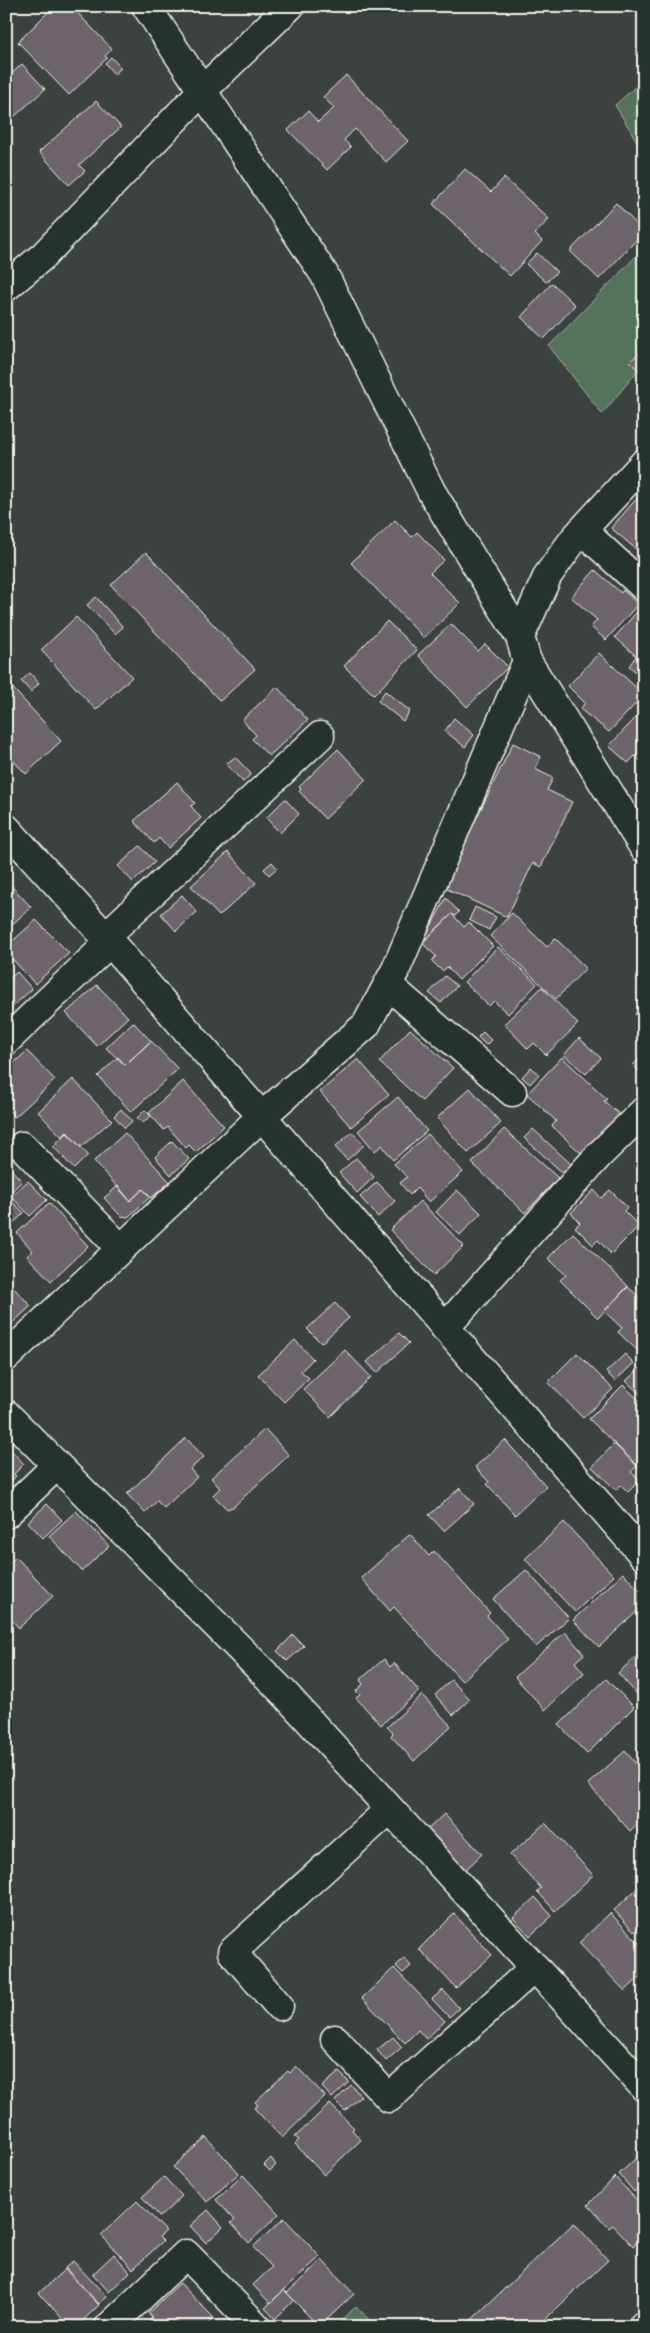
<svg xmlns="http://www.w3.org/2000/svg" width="650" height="2333" font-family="'Comic Neue',sans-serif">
  <rect width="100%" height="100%" fill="#3b4240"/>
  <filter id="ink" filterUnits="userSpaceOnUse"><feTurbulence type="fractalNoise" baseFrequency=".02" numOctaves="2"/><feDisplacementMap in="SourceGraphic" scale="10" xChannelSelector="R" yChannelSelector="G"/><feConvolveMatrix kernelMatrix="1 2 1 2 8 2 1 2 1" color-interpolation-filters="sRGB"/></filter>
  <g filter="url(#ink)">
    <path fill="#53735d" stroke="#a4b2a2" d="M644,79V153L615,105Z
      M644,248V363L602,414L549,346Z
      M356,2306L376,2327H336Z"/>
    <path fill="#6c646c" stroke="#f4f1e8" d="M54,6H71L112,49L105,56L107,58L69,95L18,42Z
      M111,57L121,68L114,74L105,63Z
      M22,64L45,89L6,124V79Z
      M346,75L408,141L386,162L355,129L344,140L351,147L327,170L288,130L308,111L318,122L334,108L323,97Z
      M96,101L121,127L79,165L85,171L69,185L39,152Z
      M465,169L491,192L504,178L549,219L535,234L542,241L510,276L433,204Z
      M616,203L644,232L599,279L570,251Z
      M537,253L557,272L546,282L526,264Z
      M552,283L575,305L544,339L521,317Z
      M644,347V375L630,362Z
      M639,496L644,500V556L611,528Z
      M395,520L412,537L417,532L444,560L430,573L460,603L424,638L351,563Z
      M146,552L255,669L220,701L111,585Z
      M595,570L621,593L623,590L638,604L606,640L591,627L597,620L571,597Z
      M96,597L123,627L115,634L87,605Z
      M642,606L644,607V679L629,666L636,656L615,637Z
      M76,617L132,677L96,710L41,650Z
      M387,621L417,650L374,695L344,666Z
      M451,624L478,651L485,644L508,667L467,707L418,655Z
      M599,653L644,695L609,732L580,709L585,703L568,686Z
      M30,673L39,683L31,692L21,681Z
      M7,682L61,741L26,774L6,753Z
      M277,687L308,720L269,756L252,739L256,735L242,720Z
      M385,691L410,711L403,721L378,701Z
      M644,709V765L635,756L628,763L609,746Z
      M454,718L474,735L465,747L445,731Z
      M513,743L541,757L535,769L553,778L547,790L572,802L541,867L533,863L507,917L443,887Z
      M338,749L366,779L325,819L299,791L301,789L299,787Z
      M235,757L251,774L243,782L226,764Z
      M177,782L195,803L191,806L201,818L168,848L159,838L154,843L134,821Z
      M285,799L299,814L280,833L266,818Z
      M140,846L155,862L133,882L118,866Z
      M228,852L256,883L219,916L191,886Z
      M272,862L277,868L269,875L264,869Z
      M6,880L31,907L6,930Z
      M182,895L197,912L176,931L161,914Z
      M446,898L459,912L455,916L452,914L422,943Z
      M475,907L496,917L489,930L469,920Z
      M512,913L547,947L555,938L586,968L556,999L490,936Z
      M452,914L464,927L469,922L493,946L459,980L447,967L442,971L432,961L436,956L422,943Z
      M36,920L69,953L35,984L6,952V947Z
      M498,947L537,984L508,1014L494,1001L489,1006L464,982Z
      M17,972L32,989L11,1008L6,1003V982Z
      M445,976L457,986L441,1003L429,993Z
      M97,985L128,1017L97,1046L66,1013Z
      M542,987L578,1024L546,1055L534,1043L528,1049L504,1024Z
      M644,1005V1023L635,1014Z
      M133,1022L151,1041L125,1065L106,1048Z
      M410,1029L453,1068L422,1101L379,1062Z
      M483,1032L491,1040L486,1045L478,1037Z
      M579,1038L601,1058L586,1074L564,1055Z
      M151,1041L178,1069L131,1112L98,1076L118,1057L125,1065Z
      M27,1051L55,1080L15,1117L6,1108V1070Z
      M644,1054V1076L633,1065Z
      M562,1057L607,1099L604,1101L620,1115L583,1155L552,1126L556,1121L527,1094Z
      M358,1059L389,1095L351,1127L320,1092Z
      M531,1067L539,1074L530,1084L522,1077Z
      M73,1079L112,1120L81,1147L67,1132L62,1137L38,1112Z
      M183,1081L224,1126L196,1152L189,1145L186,1148L168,1127L164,1130L149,1113Z
      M470,1088L501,1123L468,1153L437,1118Z
      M398,1097L427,1131L393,1160L382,1145L375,1151L358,1131Z
      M121,1109L132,1121L125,1128L114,1116Z
      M145,1110L151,1116L143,1123L137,1118Z
      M504,1129L558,1178L525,1213L472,1163Z
      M533,1129L572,1165L564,1174L524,1138Z
      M352,1132L364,1145L347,1160L335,1147Z
      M67,1133L88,1155L74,1169L53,1146Z
      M125,1133L170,1182L151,1198L143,1189L130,1201L94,1161Z
      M428,1134L463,1172L429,1202L417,1188L410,1195L400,1183L407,1177L394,1164Z
      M172,1141L189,1159L171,1175L155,1157Z
      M356,1158L374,1177L357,1193L339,1173Z
      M6,1164L22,1181L7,1196L24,1213L6,1230Z
      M28,1181L47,1200L30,1216L11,1196Z
      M377,1182L395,1201L378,1217L360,1197Z
      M118,1186L130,1201L143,1189L150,1197L128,1217L121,1216L104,1198Z
      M457,1190L481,1213L460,1235L436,1212Z
      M594,1190L601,1198L610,1190L627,1207L624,1211L639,1226L611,1254L598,1240L593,1245L575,1227L580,1223L571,1213Z
      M420,1201L464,1246L434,1275L390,1230Z
      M49,1203L88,1246L51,1281L27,1256L33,1251L17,1233Z
      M573,1233L628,1286L598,1318L560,1280L566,1275L548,1258Z
      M6,1280L31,1306L7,1328L6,1327Z
      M628,1287L644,1301L643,1356L618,1332L622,1328L604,1311Z
      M335,1303L349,1318L321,1343L307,1329Z
      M399,1333L409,1343L377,1373L367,1362Z
      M295,1340L313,1359L301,1371L309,1378L284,1402L258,1375Z
      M345,1350L371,1377L330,1417L303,1389Z
      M577,1353L613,1389L583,1418L548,1382Z
      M625,1354L634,1363L615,1381L606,1372Z
      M642,1366L644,1368V1398L626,1381Z
      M623,1385L644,1405L643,1471L589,1419Z
      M265,1429L289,1455L233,1507L227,1509L213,1495L220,1488L211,1478Z
      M186,1438L204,1457L190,1469L197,1477L164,1508L157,1501L145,1513L127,1494Z
      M505,1440L546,1486L515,1515L487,1484L489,1482L475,1467Z
      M614,1444L637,1466L631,1472L640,1480L628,1492L621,1485L616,1490L592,1467Z
      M6,1445L24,1464L14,1474L16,1476L6,1486Z
      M460,1488L474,1504L444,1531L429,1515Z
      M47,1504L62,1520L43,1538L28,1522Z
      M76,1511L109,1546L82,1571L49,1536Z
      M564,1522L614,1576L575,1612L525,1559Z
      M410,1534L429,1556L434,1551L490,1613L487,1616L508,1639L462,1681L394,1607L390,1611L361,1578Z
      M16,1557L53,1596L19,1628L6,1614V1566Z
      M526,1570L569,1618L536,1647L493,1599Z
      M623,1573L644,1595V1605L599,1647L573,1620Z
      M565,1632L584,1654L575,1662L584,1673L545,1710L515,1677Z
      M293,1635L304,1646L287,1661L277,1651Z
      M644,1650V1701H643L618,1673Z
      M384,1659L390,1667L394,1663L419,1691L381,1725L356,1698L360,1695L356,1691L363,1684L360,1680Z
      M606,1679L634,1707L587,1754L559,1725Z
      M451,1680L470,1699L453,1715L435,1695Z
      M422,1695L451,1726L414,1761L391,1736L393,1733L387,1727Z
      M625,1751L644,1773V1818L630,1831L588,1784Z
      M444,1814L482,1854L461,1874L423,1834Z
      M545,1823L593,1875L555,1911L537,1891L541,1888L510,1855Z
      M644,1882V1923L634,1932L614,1910Z
      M535,1897L552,1916L530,1936L513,1918Z
      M610,1913L644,1948V1973L625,1991L579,1943Z
      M454,1914L492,1955L456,1988L419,1949Z
      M404,1958L411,1966L403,1973L396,1966Z
      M394,1968L445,2021L426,2039L418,2030L405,2043L362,1998Z
      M443,1990L459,2008L449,2017L432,1999Z
      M393,2037L402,2047L386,2061L377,2050Z
      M296,2066L325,2096L282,2138L254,2108L258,2105L255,2102L288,2071L290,2073Z
      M339,2072L349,2082L332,2098L322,2087Z
      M351,2085L361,2096L345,2111L335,2101Z
      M330,2104L354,2128L352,2130L361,2140L324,2175L295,2144L299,2140L295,2137Z
      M206,2137L239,2173L207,2202L173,2167Z
      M644,2151V2183L634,2192L619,2174Z
      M271,2158L276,2165L270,2171L264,2165Z
      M243,2175L279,2214L249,2243L231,2223L235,2220L216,2200Z
      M164,2177L182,2196L160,2217L142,2197Z
      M615,2177L644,2208V2236L633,2246L613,2225L609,2228L588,2205Z
      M137,2201L166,2231L159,2237L163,2241L133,2269L101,2235Z
      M208,2210L223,2227L206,2243L190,2226Z
      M284,2218L320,2257L270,2303L253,2285L272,2267L253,2247Z
      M574,2223L608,2260L537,2327H464Z
      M114,2254L130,2272L109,2292L93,2274Z
      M322,2260L354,2294L319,2327L287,2293Z
      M73,2261L107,2297L99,2304L65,2268Z
      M65,2269L99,2305L76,2327H70L39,2293Z
      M180,2283L214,2318L205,2327H155L149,2321L152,2318L148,2313Z
      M284,2290L294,2300L275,2319L265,2308Z
      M13,2318L22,2327H6V2324Z"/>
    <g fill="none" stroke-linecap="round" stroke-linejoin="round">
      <defs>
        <path id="minor" d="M146,6L324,274L431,491L520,637L527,661L644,848
          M6,287L43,256L202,91L290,6
          M582,530L644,587
          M520,637L548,575L574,539L644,463
          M6,828L110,942L644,1556
          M105,937L320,736
          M388,985L512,1092
          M6,1041L110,942
          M22,1146L121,1249
          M445,1328L599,1155L644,1111
          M6,1357L261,1117L366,1025L396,969L527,661
          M6,1414L284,1693L644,2087
          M6,1514L57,1465
          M279,2006L232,1952L390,1809
          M335,2039L389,2098L535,1967
          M109,2327L186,2254L257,2327
          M642,2327L644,2325"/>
      </defs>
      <use href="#minor" stroke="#f4f1e8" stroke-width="31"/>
      <use href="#minor" stroke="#26332d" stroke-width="28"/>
    </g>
  </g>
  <rect width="650" height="2333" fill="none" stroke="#26332d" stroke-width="25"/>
  <rect x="12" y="12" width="625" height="2308" fill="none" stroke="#f4f1e8" stroke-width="2" filter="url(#ink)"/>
</svg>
